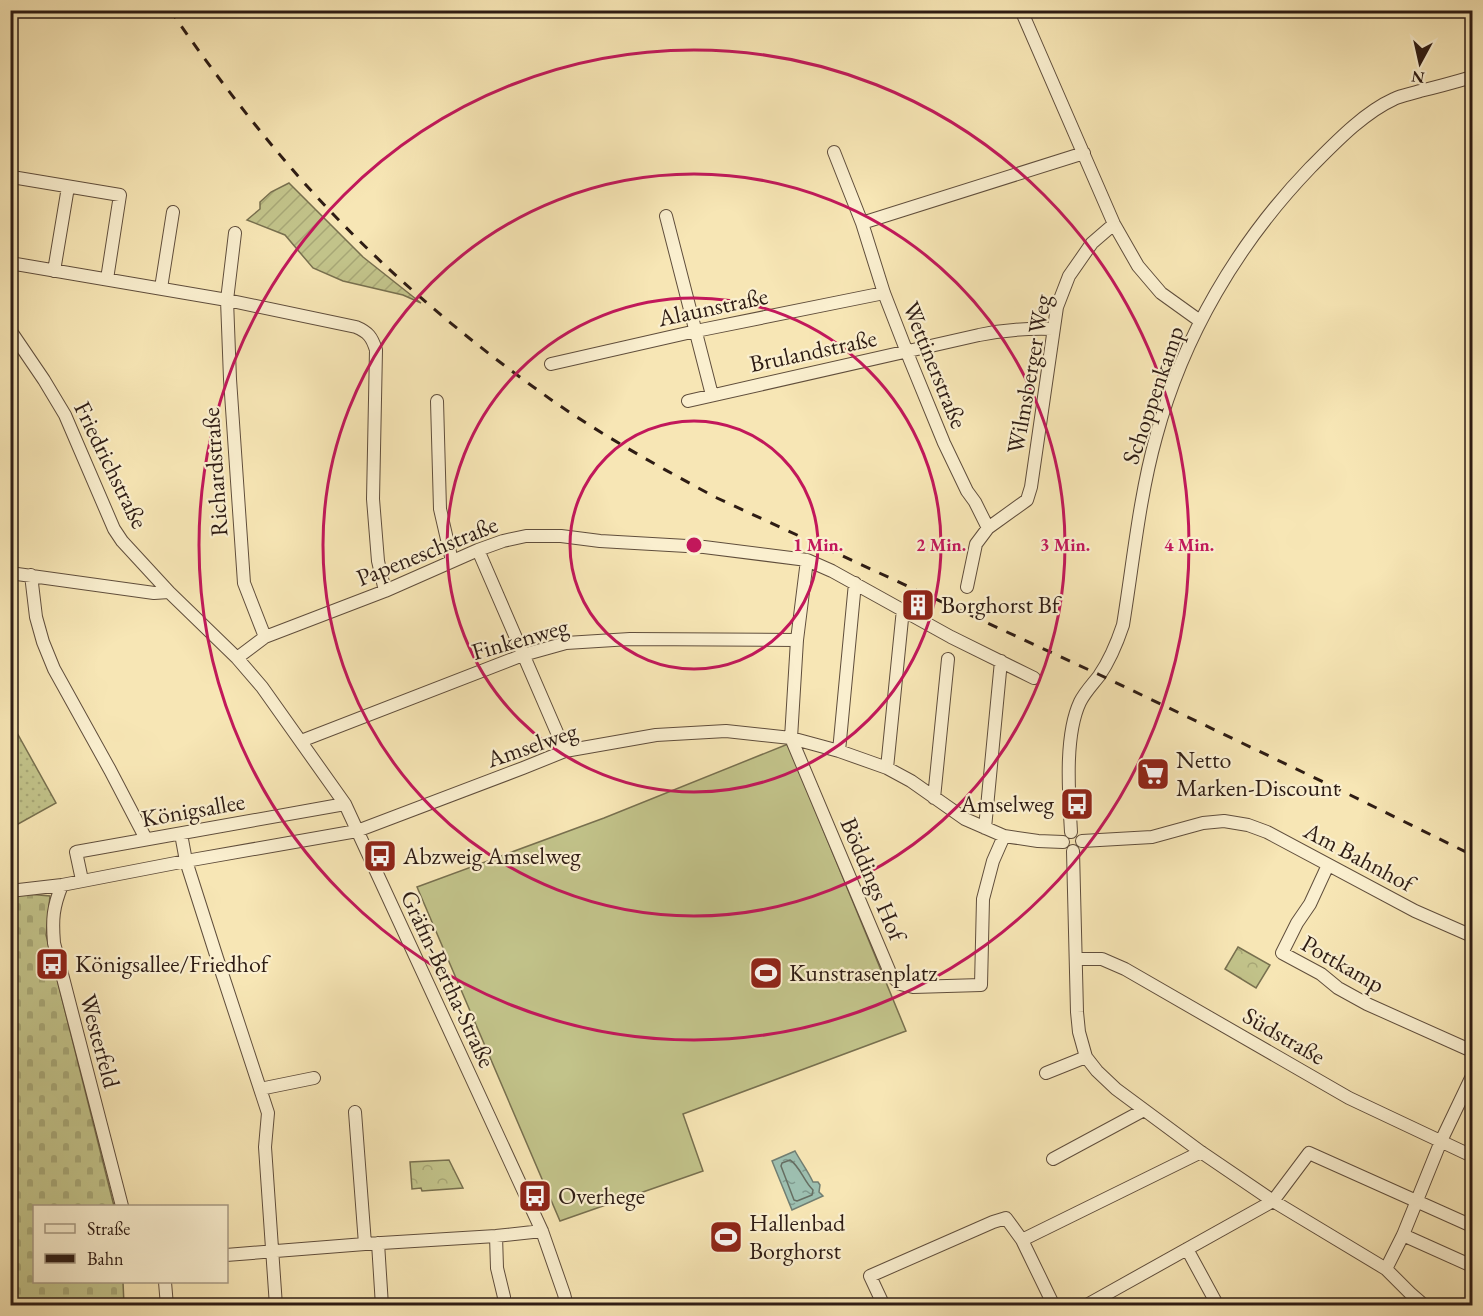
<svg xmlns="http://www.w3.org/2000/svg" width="1483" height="1316" font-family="'EB Garamond',serif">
  <defs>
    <pattern id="grass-dots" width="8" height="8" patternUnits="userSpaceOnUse" patternTransform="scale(1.5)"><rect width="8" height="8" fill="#c2c38a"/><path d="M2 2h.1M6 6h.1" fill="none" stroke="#a7a776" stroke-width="1.8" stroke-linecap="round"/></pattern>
    <pattern id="cemetery-stones" width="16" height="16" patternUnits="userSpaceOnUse" patternTransform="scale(1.5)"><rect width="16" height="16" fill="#c2c38a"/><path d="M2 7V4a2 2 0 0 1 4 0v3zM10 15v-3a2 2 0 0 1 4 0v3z" fill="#a7a776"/></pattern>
    <pattern id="park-crowns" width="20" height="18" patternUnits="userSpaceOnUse" patternTransform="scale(1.5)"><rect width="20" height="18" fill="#c2c38a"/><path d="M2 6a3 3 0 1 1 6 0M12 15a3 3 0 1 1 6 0" fill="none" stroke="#a7a776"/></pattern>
    <pattern id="garden-furrows" width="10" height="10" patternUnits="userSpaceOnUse" patternTransform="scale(1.5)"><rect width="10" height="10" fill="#c2c38a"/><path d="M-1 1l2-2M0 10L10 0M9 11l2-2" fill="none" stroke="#a7a776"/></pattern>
    <pattern id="water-ripples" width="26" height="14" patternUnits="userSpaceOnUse" patternTransform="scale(1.5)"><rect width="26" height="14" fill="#9dbfb0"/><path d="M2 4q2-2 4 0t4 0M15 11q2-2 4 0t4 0" fill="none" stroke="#809a8e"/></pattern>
  </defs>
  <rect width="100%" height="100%" fill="#f7e6b5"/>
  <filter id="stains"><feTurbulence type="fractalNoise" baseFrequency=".00333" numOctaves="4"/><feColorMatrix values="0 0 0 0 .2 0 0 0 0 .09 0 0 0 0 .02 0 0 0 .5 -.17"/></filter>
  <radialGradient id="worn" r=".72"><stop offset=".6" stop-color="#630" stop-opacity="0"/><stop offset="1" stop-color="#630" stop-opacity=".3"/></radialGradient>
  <path fill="url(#grass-dots)" stroke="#78704f" stroke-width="1.5" d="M11,722L56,803L11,828H10Z"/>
  <path fill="url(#cemetery-stones)" stroke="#78704f" stroke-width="1.5" d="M28,894L50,896L46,935L114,1206H34V1282H123L124,1305L11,1306L10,896Z"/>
  <path fill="url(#park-crowns)" stroke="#78704f" stroke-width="1.5" d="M1238,947L1270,965L1256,988L1225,969Z
    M449,1160L463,1188L422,1191L421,1188L412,1189L410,1162Z"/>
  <path fill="url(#garden-furrows)" stroke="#78704f" stroke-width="1.5" d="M289,183L363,257L421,303L403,295L343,281L313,268L285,235L247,220L260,209V202L271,192Z"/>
  <path fill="#c2c38a" stroke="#78704f" stroke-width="1.5" d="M788,744L906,1031L683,1114L703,1171L560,1221L417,887L604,818Z"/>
  <path fill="url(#water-ripples)" stroke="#717e72" stroke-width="1.5" d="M795,1151C801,1162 808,1171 813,1182H818L820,1185L819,1192L823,1196L792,1210L772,1161Z"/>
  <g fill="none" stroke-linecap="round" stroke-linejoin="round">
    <path stroke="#666e62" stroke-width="1.5" d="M790,1160C800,1166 804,1182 813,1190L812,1195L797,1201L794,1200L781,1166L782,1163Z"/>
    <defs>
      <path id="minor" d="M1021,10L1114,224L1138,266L1161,293L1200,321
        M834,152L862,223L884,293L910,360L944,443L967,491L975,502L988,528
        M10,189L12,177L120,195L107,279
        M666,216L712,395
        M862,223L1084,153
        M10,263L227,300L235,233
        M54,271L68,187
        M161,288L173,212
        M10,330L44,380L65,415L114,529L122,541L169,592L237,658L262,687L345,804L542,1231L564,1294L567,1306
        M551,364L696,331L884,293
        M437,401L440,509L452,561
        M688,401L979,335C1004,330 1027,328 1053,329
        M478,550L565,751
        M807,560L797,640L791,738L891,975L900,984L913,987L981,985L983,899L993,861L1004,836
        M10,573L154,593L169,592
        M31,575L36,617L43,642L54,669L110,770L146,839
        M967,587L976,544L988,528L1027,500L1031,487L1057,307L1069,276L1092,243L1114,224
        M265,637L244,583L230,379L227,300L356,327C368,332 372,337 376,350L373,499L378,561L385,591
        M237,658L265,637L385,591L478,550L503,541L526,536H561L600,541L704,547L807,560L832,571L951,637L1034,678
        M301,741L523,655L566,643L630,639L797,640
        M839,751L855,583
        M887,768L903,609
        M934,798L948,659
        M985,828L1001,661
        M1071,832C1069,795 1064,736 1080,702C1085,692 1092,685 1099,676C1110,660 1117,643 1123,625C1133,564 1139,498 1156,437C1183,336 1238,243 1310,168C1334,144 1363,113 1394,99C1402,95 1411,94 1420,91C1437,87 1455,82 1472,77
        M181,834L186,861L217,958L268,1113L265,1147L276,1306
        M1082,841L1152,837L1203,823L1224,821L1248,825L1267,832L1415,911L1472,936
        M1073,851L1077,1012L1079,1032L1086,1057L1097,1071L1116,1089L1201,1152L1273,1201L1386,1269L1410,1293L1425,1306
        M1328,865L1310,904L1297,923L1282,953L1321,974L1338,988L1367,1004L1472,1051
        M82,880L76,852L345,804
        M62,885C53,907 52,919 54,943L122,1206
        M10,891L62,885L186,861L357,831L523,768L565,751L656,735L726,731L791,738L839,751L887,768L911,781L965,819L1004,836L1038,841L1063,842
        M1076,959H1102L1125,969L1349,1098L1472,1156
        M1046,1073L1086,1057
        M260,1089L314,1078
        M355,1112L365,1244
        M1053,1159L1144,1110
        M1403,1235L1472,1266
        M496,1236L497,1268L504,1297
        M1022,1240L1201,1152
        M378,1243L382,1306
        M1187,1249L1218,1306
        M226,1255L365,1244L496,1236L542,1231
        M1386,1269L1403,1235L1441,1141L1472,1076
        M165,1282L167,1306
        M884,1306L870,1276L993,1222L1006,1218L1022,1240L1054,1306
        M1085,1306L1273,1201L1309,1153L1472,1226"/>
    </defs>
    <use href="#minor" stroke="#604e3c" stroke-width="14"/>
    <use href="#minor" stroke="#faefcf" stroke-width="12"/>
    <path stroke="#2e1c14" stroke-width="3" stroke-dasharray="10 10" stroke-linecap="butt" d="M170,10C208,65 248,118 292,169C368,257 458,334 553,401C605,437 661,468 717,498L1100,675L1336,788L1472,855"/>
  </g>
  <g fill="none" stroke="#c2185b" stroke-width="3">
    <circle cx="694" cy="545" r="124"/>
    <circle cx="694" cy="545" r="247"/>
    <circle cx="694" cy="545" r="371"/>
    <circle cx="694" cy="545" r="495"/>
  </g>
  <defs>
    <symbol id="building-square" viewBox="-11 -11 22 22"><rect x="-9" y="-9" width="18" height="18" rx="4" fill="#8f2418" stroke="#faefcf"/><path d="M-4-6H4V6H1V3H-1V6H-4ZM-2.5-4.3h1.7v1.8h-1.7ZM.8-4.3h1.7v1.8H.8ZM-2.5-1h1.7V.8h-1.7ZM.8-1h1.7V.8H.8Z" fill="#fff"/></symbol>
    <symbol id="supermarket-square" viewBox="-11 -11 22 22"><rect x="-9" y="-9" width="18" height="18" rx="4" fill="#8f2418" stroke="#faefcf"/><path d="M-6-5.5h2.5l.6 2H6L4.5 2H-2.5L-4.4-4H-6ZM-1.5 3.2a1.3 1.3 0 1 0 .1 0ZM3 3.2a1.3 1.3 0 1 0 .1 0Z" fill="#fff"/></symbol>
    <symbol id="bus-square" viewBox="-11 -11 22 22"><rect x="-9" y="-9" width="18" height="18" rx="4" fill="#8f2418" stroke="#faefcf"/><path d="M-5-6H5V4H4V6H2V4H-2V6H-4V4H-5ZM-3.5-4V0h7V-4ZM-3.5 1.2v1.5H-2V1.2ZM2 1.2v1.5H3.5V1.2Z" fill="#fff"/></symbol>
    <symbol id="stadium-square" viewBox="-11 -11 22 22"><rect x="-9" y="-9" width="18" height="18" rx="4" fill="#8f2418" stroke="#faefcf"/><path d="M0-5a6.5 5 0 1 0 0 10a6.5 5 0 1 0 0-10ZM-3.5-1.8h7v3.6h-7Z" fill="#fff"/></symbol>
  </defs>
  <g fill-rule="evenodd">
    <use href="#building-square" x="899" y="586" width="38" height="38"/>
    <use href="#supermarket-square" x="1134" y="755" width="38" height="38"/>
    <use href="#bus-square" x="1058" y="785" width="38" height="38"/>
    <use href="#bus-square" x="361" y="837" width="38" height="38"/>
    <use href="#bus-square" x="33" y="945" width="38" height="38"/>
    <use href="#stadium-square" x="747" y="954" width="38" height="38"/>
    <use href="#bus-square" x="516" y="1177" width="38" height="38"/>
    <use href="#stadium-square" x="707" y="1218" width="38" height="38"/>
  </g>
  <g text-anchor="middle" stroke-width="4.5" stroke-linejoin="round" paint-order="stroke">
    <g font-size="24" fill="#2e1c14" stroke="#faefcf">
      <text transform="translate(713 307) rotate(-12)" y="8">Alaunstraße</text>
      <text transform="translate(813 351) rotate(-12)" y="8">Brulandstraße</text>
      <text transform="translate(935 365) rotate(68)" y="8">Wettinerstraße</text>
      <text transform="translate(1029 374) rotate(-80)" y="8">Wilmsberger Weg</text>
      <text transform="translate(1153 395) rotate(-71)" y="8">Schoppenkamp</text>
      <text transform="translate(111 465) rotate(64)" y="8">Friedrichstraße</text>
      <text transform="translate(215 472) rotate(-94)" y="8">Richardstraße</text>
      <text transform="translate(427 551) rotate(-22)" y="8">Papeneschstraße</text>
      <text transform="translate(520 639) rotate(-16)" y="8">Finkenweg</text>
      <text transform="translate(532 745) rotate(-19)" y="8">Amselweg</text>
      <text transform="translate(193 810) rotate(-10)" y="8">Königsallee</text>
      <text transform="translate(1359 857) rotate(28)" y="8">Am Bahnhof</text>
      <text transform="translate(873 879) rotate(67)" y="8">Böddings Hof</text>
      <text transform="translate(1343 964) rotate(30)" y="8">Pottkamp</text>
      <text transform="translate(448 979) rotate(65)" y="8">Gräfin-Bertha-Straße</text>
      <text transform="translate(1284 1036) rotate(30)" y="8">Südstraße</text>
      <text transform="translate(100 1041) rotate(75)" y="8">Westerfeld</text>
    </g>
    <g font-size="24" fill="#2e1c14" stroke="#faefcf" text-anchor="start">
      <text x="941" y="613">Borghorst Bf</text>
      <text x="1176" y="768">Netto<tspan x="1176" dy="28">Marken-Discount</tspan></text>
      <text x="1054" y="812" text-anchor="end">Amselweg</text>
      <text x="403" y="864">Abzweig Amselweg</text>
      <text x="75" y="972">Königsallee/Friedhof</text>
      <text x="789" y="981">Kunstrasenplatz</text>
      <text x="558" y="1204">Overhege</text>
      <text x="749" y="1231">Hallenbad<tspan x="749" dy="28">Borghorst</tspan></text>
    </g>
  </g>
  <circle cx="694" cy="545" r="9" fill="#c2185b" stroke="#faefcf" stroke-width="3"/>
  <g font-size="18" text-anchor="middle" font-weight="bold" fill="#c2185b" stroke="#faefcf" stroke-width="4.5" stroke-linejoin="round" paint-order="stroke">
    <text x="818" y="551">1 Min.</text>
    <text x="941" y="551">2 Min.</text>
    <text x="1065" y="551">3 Min.</text>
    <text x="1189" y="551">4 Min.</text>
  </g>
  <rect width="1483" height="1316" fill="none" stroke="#f7e6b5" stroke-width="36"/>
  <rect x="12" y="12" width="1459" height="1292" fill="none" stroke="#2e1c14" stroke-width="3"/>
  <rect x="18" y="18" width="1447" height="1280" fill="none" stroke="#2e1c14" stroke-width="1.5"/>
  <rect x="33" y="1205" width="195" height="78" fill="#faefcf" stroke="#a89b84" stroke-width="1.5"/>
  <rect x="45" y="1224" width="30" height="9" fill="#faefcf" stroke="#a89b84" stroke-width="1.5"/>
  <text x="87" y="1235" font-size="18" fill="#2e1c14">Straße</text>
  <rect x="45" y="1254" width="30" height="9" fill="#2e1c14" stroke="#a89b84" stroke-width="1.5"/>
  <text x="87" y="1265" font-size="18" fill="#2e1c14">Bahn</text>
  <g transform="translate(1420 63) rotate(188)" stroke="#faefcf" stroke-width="4.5" paint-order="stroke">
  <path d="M0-4.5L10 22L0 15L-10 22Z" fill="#2e1c14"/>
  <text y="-9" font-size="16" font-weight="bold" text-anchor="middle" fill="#2e1c14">N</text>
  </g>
  <rect width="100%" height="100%" filter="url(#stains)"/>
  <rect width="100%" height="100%" fill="url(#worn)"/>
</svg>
